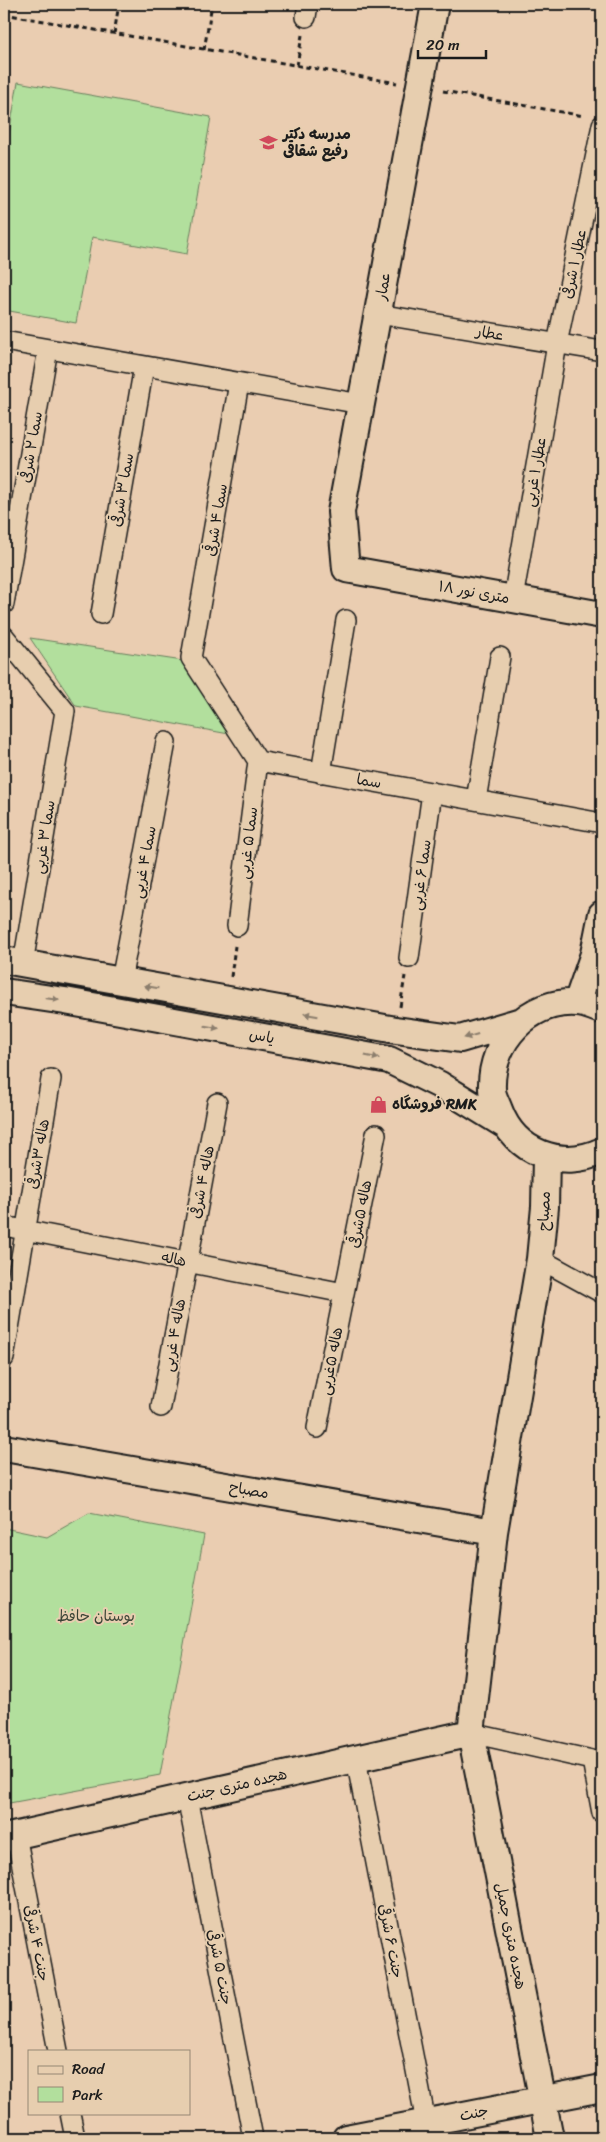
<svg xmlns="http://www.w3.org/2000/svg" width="606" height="2142" font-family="Sriracha,'Playpen Sans Arabic',sans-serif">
  <rect width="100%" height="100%" fill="#eacdb1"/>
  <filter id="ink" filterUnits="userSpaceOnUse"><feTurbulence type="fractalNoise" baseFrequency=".02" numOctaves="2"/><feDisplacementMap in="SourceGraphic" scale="10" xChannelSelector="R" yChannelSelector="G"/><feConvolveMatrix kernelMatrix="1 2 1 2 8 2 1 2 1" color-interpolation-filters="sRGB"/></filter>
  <g filter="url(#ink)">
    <path fill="#b2df9d" stroke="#677e5c" d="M18,82L211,117L187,254L92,237L76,323L4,310V163Z
      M30,638L183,661L229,734L76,706Z
      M89,1513L204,1535L160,1775L4,1804V1528L47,1537Z"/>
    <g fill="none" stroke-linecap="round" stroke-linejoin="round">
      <defs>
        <path id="street" d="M306,17L308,4
          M378,314L602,351
          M4,341L361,404
          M239,383L191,658L258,761L602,823
          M513,599L557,344L602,125
          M4,604L48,349
          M101,614L144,366
          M4,636L65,711L23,964
          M321,773L346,620
          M476,800L500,657
          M237,926L258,761
          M409,958L432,792
          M121,981L166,742
          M4,1226L344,1293
          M540,1259L602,1293
          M4,1358L51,1079
          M161,1407L217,1103
          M317,1428L376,1134
          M471,1733L592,1760L602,1764
          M356,1759L429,2138
          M592,1760L602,1813
          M187,1797L253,2138
          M16,1835L58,2051
          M70,2113L75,2138"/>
        <path id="secondary" d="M435,4L341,512L346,569L602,615
          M4,960L396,1030L460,1039L518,1022
          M4,992L65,1001L389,1060L440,1085L505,1125
          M577,1003L594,954L602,914
          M602,1010C594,1008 585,1003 577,1003C529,1000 490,1041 492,1089C492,1096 497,1104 499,1110C515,1153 561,1170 602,1151
          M546,1156L545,1207L540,1259L494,1532L471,1733L550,2138
          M4,1448L494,1532
          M4,1838L471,1733
          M346,2138L602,2088"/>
      </defs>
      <use href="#street" stroke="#1c1c1c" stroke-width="22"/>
      <use href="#secondary" stroke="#1c1c1c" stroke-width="30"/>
      <path stroke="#1c1c1c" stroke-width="3" stroke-dasharray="5 4" stroke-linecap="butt" d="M4,14L397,83
        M114,34L119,4
        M204,50L212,4
        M297,66L302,35
        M443,91L584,116
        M231,977L235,946
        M400,1007L405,976"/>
      <use href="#street" stroke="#e7ceaf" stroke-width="19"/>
      <use href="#secondary" stroke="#e7ceaf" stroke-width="26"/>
    </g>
    <defs><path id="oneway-solid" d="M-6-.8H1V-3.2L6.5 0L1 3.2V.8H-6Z" transform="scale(1.25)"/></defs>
    <g fill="#8c7e6d">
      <use href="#oneway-solid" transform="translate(151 987) rotate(-170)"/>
      <use href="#oneway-solid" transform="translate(52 999) rotate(8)"/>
      <use href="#oneway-solid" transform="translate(311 1015) rotate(-170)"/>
      <use href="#oneway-solid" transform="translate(212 1027) rotate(10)"/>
      <use href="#oneway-solid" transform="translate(471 1036) rotate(164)"/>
      <use href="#oneway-solid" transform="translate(372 1057) rotate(11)"/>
    </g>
  </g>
  <defs>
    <symbol id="school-bare" viewBox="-9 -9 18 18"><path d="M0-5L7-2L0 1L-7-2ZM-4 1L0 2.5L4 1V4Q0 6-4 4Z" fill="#d1495b" stroke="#e7ceaf" stroke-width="2.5" paint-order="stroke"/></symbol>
    <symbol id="shop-bare" viewBox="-9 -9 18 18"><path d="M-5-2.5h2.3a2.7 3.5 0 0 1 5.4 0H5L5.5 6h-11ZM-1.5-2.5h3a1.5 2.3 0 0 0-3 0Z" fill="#d1495b" stroke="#e7ceaf" stroke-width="2.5" paint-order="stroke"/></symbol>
  </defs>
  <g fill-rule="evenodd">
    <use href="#school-bare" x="256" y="130" width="25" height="25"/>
    <use href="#shop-bare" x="366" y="1092" width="25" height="25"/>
  </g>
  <g text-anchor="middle" stroke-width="4" stroke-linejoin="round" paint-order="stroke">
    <g font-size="15" font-weight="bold" fill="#1c1c1c" stroke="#e7ceaf" text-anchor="start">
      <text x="283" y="139">مدرسه دکتر<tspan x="283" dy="17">رفیع شقاقی</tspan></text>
      <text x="392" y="1109">فروشگاه RMK</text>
    </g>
    <g font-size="15" fill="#1c1c1c" stroke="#e7ceaf">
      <text transform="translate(574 264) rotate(-78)" y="5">عطار ۱ شرقی</text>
      <text transform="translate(383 286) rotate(-80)" y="5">عمار</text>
      <text transform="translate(490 333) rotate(10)" y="5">عطار</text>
      <text transform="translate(31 447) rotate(-80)" y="5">سما ۲ شرقی</text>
      <text transform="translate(535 472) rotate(-80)" y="5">عطار ۱ غربی</text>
      <text transform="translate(122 490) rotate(-80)" y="5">سما ۳ شرقی</text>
      <text transform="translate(216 520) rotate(-80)" y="5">سما ۴ شرقی</text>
      <text transform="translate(474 592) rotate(10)" y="5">۱۸ متری نور</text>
      <text transform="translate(369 781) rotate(10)" y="5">سما</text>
      <text transform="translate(44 837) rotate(-81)" y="5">سما ۳ غربی</text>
      <text transform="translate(248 843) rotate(-83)" y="5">سما ۵ غربی</text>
      <text transform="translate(144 862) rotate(-79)" y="5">سما ۴ غربی</text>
      <text transform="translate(421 875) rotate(-82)" y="5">سما ۶ غربی</text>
      <text transform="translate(262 1036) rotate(11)" y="5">یاس</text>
      <text transform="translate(38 1154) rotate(-80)" y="5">هاله ۳شرقی</text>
      <text transform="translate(202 1182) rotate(-79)" y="5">هاله ۴ شرقی</text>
      <text transform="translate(544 1211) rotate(-87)" y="5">مصباح</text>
      <text transform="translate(360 1214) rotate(-79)" y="5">هاله ۵شرقی</text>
      <text transform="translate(174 1259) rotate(11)" y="5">هاله</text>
      <text transform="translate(174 1335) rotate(-80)" y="5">هاله ۴ غربی</text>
      <text transform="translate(331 1361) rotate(-79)" y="5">هاله ۵غربی</text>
      <text transform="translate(249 1490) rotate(10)" y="5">مصباح</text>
      <text transform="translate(237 1785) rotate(-13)" y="5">هجده متری جنت</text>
      <text transform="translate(511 1936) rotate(79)" y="5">هجده متری جمیل</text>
      <text transform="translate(391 1941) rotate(79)" y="5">جنت ۶ شرقی</text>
      <text transform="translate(37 1943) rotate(79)" y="5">جنت ۴ شرقی</text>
      <text transform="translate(220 1967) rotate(79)" y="5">جنت ۵ شرقی</text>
      <text transform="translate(474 2113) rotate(-11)" y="5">جنت</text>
    </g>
    <g font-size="15" fill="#3a4336" stroke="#e7ceaf">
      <text x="96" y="1621">بوستان حافظ</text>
    </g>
  </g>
  <rect width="606" height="2142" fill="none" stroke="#e7ceaf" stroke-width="20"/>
  <rect x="10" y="10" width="586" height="2122" fill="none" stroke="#1c1c1c" stroke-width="2" filter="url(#ink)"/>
  <rect x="28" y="2050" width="162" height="65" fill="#e7ceaf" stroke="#968774"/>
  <rect x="38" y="2066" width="25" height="8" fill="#e7ceaf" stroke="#968774"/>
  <text x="72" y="2074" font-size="15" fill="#1c1c1c">Road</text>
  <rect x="38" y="2087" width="25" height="15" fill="#b2df9d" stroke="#968774"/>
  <text x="72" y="2100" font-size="15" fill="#1c1c1c">Park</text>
  <path d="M418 50v8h68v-8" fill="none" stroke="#1c1c1c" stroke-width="2.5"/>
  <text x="426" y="50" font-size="15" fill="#1c1c1c" stroke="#e7ceaf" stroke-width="4" paint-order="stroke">20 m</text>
</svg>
